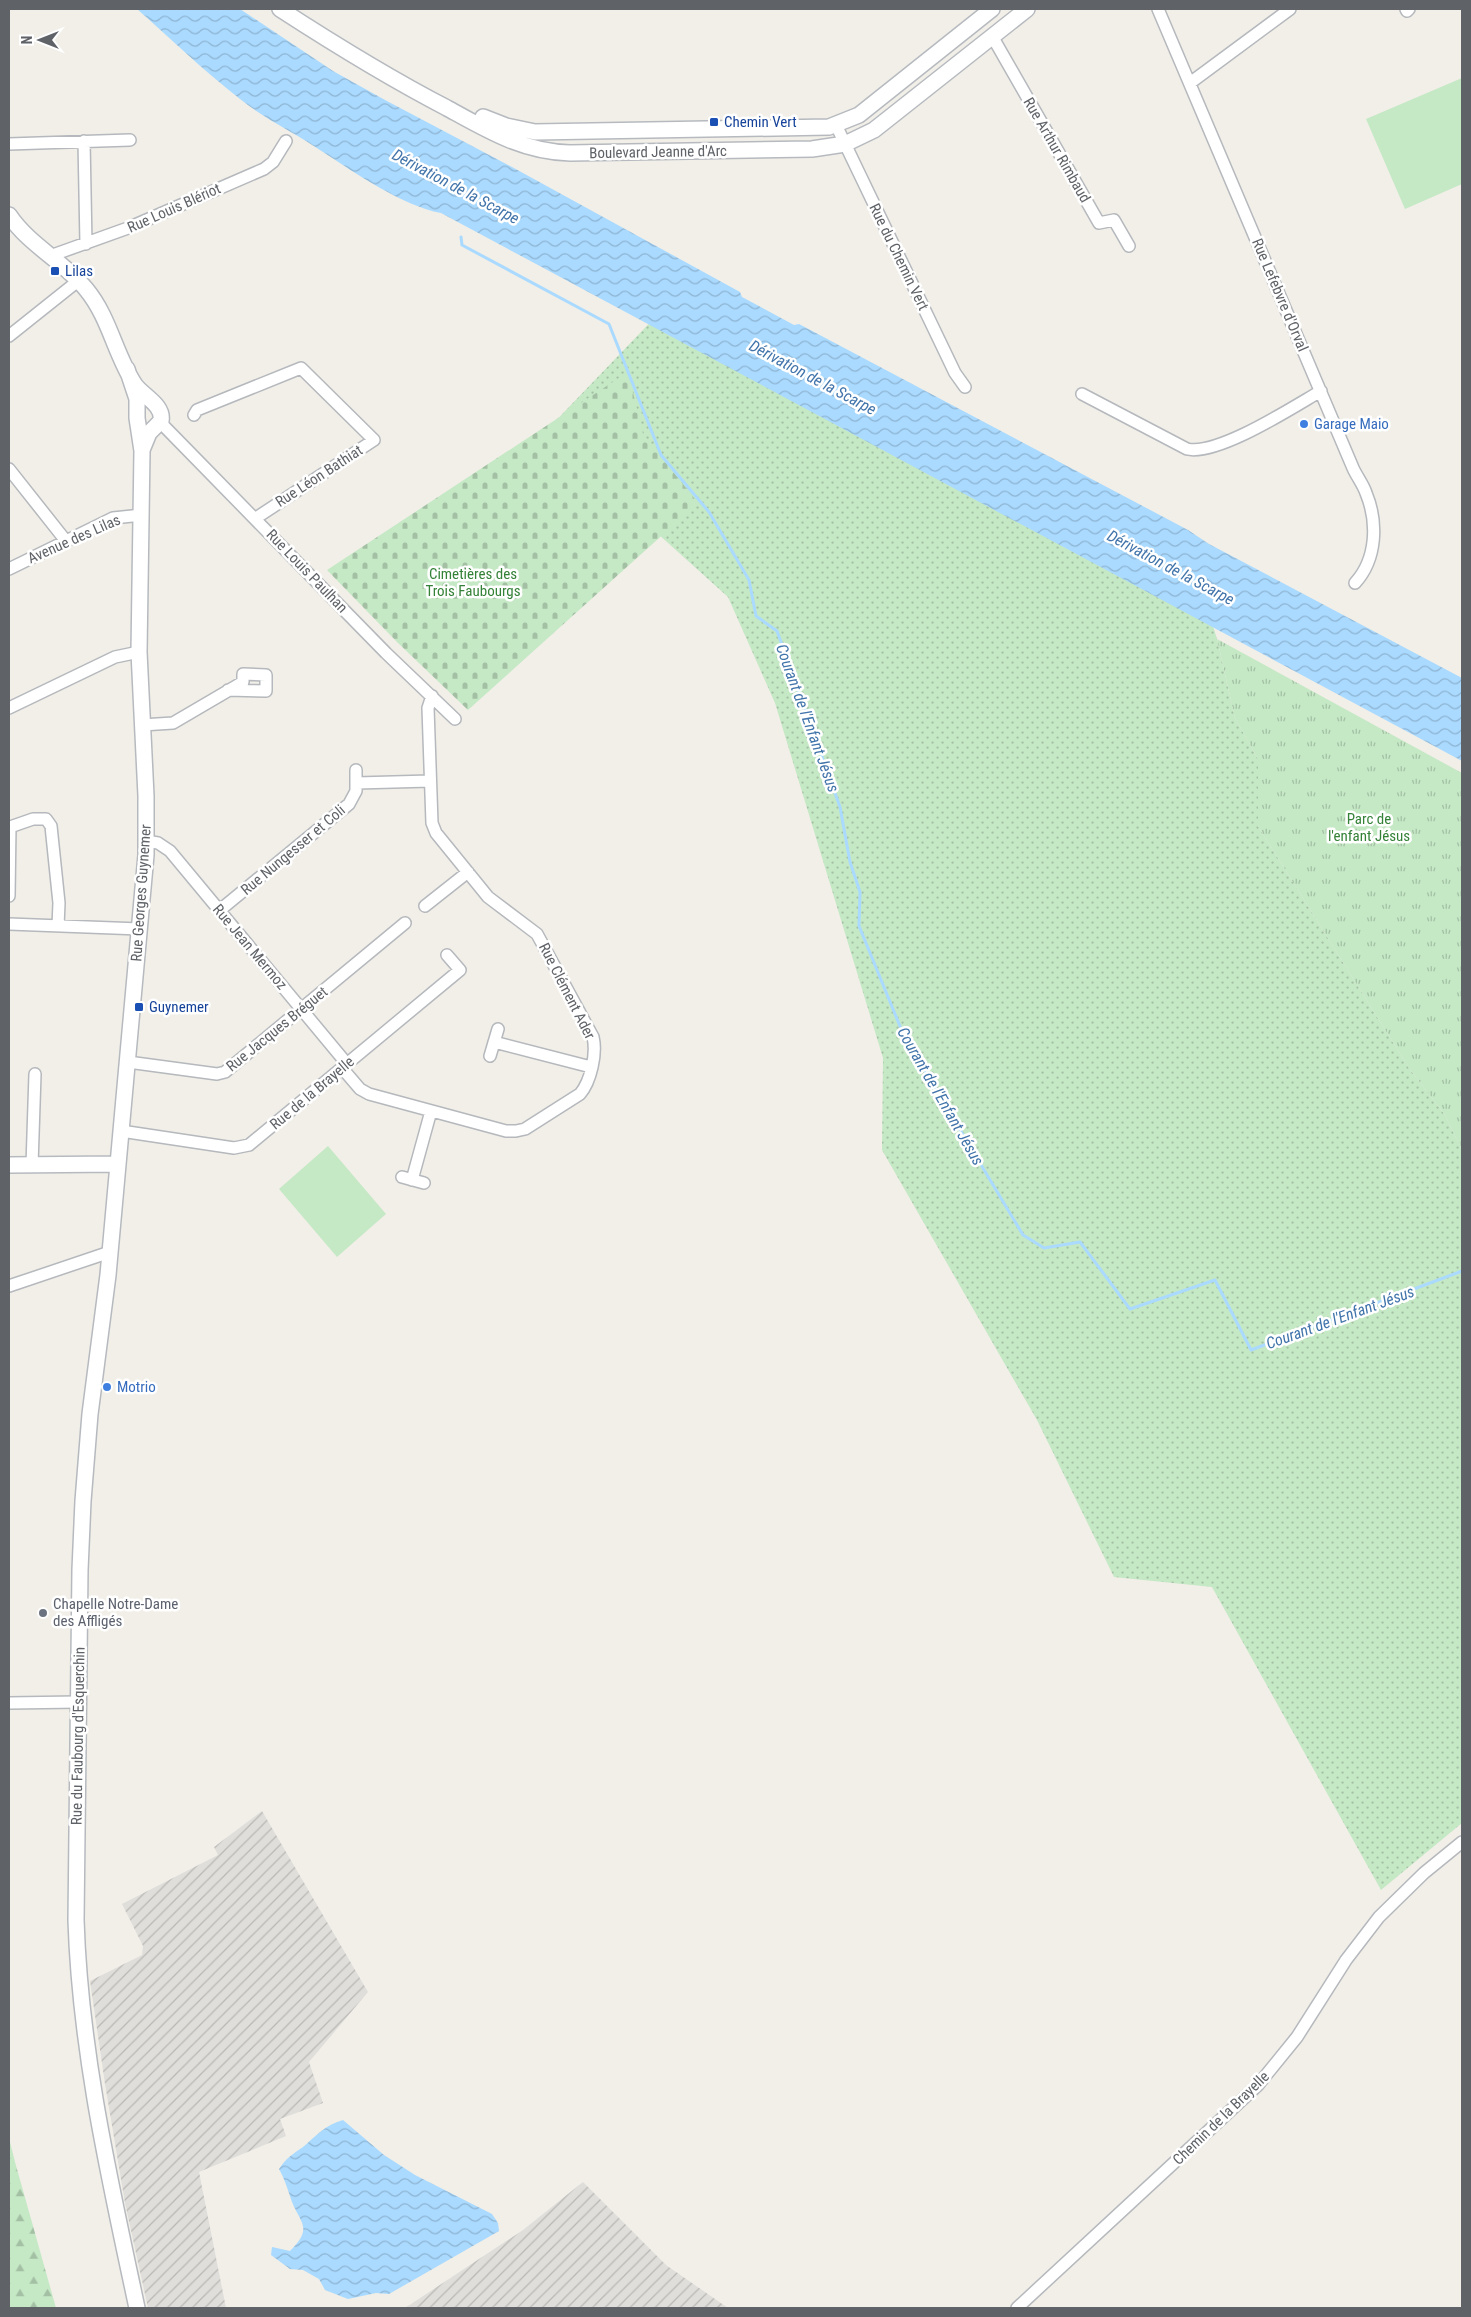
<svg xmlns="http://www.w3.org/2000/svg" width="1471" height="2317" font-family="'Roboto Condensed',sans-serif">
  <defs>
    <pattern id="industrial-furrows" width="10" height="10" patternUnits="userSpaceOnUse" patternTransform="scale(1.25)"><rect width="10" height="10" fill="#e0deda"/><path d="M-1 1l2-2M0 10L10 0M9 11l2-2" fill="none" stroke="#b9b8b5"/></pattern>
    <pattern id="grass-dots" width="8" height="8" patternUnits="userSpaceOnUse" patternTransform="scale(1.25)"><rect width="8" height="8" fill="#c5e8c5"/><path d="M2 2h.1M6 6h.1" fill="none" stroke="#a3c0a4" stroke-width="1.8" stroke-linecap="round"/></pattern>
    <pattern id="forest-firs" width="22" height="20" patternUnits="userSpaceOnUse" patternTransform="scale(1.25)"><rect width="22" height="20" fill="#c5e8c5"/><path d="M5 1l3.5 6h-7zM16 11l3.5 6h-7z" fill="#a3c0a4"/></pattern>
    <pattern id="cemetery-stones" width="16" height="16" patternUnits="userSpaceOnUse" patternTransform="scale(1.25)"><rect width="16" height="16" fill="#c5e8c5"/><path d="M2 7V4a2 2 0 0 1 4 0v3zM10 15v-3a2 2 0 0 1 4 0v3z" fill="#a3c0a4"/></pattern>
    <pattern id="park-tufts" width="24" height="20" patternUnits="userSpaceOnUse" patternTransform="scale(1.25)"><rect width="24" height="20" fill="#c5e8c5"/><path d="M3 7l-1-3M5 7V3M7 7l1-3M15 17l-1-3M17 17v-4M19 17l1-3" fill="none" stroke="#a3c0a4"/></pattern>
    <pattern id="water-waves" width="16" height="10" patternUnits="userSpaceOnUse" patternTransform="scale(1.25)"><rect width="16" height="10" fill="#aadaff"/><path d="M0 5q4-4 8 0t8 0" fill="none" stroke="#8eb4d2"/></pattern>
  </defs>
  <rect width="100%" height="100%" fill="#f1efe8"/>
  <path fill="url(#industrial-furrows)" d="M262,1811L368,1992L309,2062L323,2103L280,2119L286,2136L199,2172L226,2308H148L125,2203L105,2084L90,1981L142,1955L143,1946L122,1904L218,1855L214,1847Z
    M583,2182L666,2265L728,2308H405L523,2230Z"/>
  <path fill="url(#grass-dots)" d="M689,282L1190,552L1217,639L1235,718L1258,759V826L1409,1068L1445,1115L1462,1150V1823L1381,1890L1212,1587L1114,1577L1037,1420L882,1150L883,1058L775,703L728,597L545,432Z"/>
  <path fill="url(#forest-firs)" d="M9,2138L15,2162L56,2308H9Z"/>
  <path fill="url(#cemetery-stones)" d="M628,372L643,434L698,503L468,710L397,642L327,570Z"/>
  <path fill="url(#park-tufts)" d="M1217,639L1462,773V1150L1445,1115L1409,1068L1258,826V759L1235,718Z"/>
  <path fill="#c5e8c5" d="M1462,78V184L1405,209L1366,119Z
    M328,1146L386,1214L337,1257L279,1189Z"/>
  <path fill="url(#water-waves)" d="M137,9H240L333,71L385,100L512,167L740,292L742,297L794,325L799,324L1188,530L1209,544L1462,678V761L441,213C403,206 355,173 323,152C296,133 266,120 240,99C204,71 171,39 137,9Z
    M343,2120L384,2155L415,2175L492,2214L498,2223L499,2231L389,2294L376,2293L348,2299L325,2290L319,2279L303,2270L290,2269L271,2255L272,2247L290,2251C313,2228 301,2224 292,2202C288,2190 285,2180 279,2169C286,2158 293,2154 303,2147C316,2136 325,2125 343,2120Z"/>
  <g fill="none" stroke-linecap="round" stroke-linejoin="round">
    <path stroke="#aadaff" stroke-width="3" d="M461,237L462,245L609,324L661,455L709,512L749,580L756,616L777,631L840,807L850,862L860,892L859,926L904,1036L1023,1235L1044,1248L1080,1242L1130,1309L1215,1280L1251,1350L1462,1271"/>
    <defs>
      <path id="street" d="M1158,9L1353,468C1357,477 1363,484 1366,493C1378,522 1377,559 1355,583
        M1406,9L1407,11L1409,9
        M992,36L1099,223L1114,220L1129,246
        M1190,83L1290,9
        M836,125L955,373L965,387
        M84,141L86,244
        M9,144L130,140
        M50,256L128,228L264,169L273,162L286,141
        M9,336L78,281
        M1082,394L1187,449C1218,456 1293,407 1321,391
        M194,415L197,410L301,368L374,440L256,518
        M160,422L386,653L455,719
        M9,469L66,541
        M9,569L113,518L142,515
        M9,708L115,657L139,652
        M142,725L173,723L243,682V674L266,675V691L228,690
        M357,783L430,781
        M146,841L158,843L170,851L347,1064
        M9,896L10,827L33,819H46L51,826L59,903L58,926
        M425,906L468,872
        M220,910L349,804L356,791V770
        M9,924L140,929
        M494,1042L591,1067
        M490,1056L498,1029
        M128,1062L217,1074L225,1072L405,923
        M342,1068L360,1089L369,1094L506,1131H516L525,1129L580,1094C591,1081 597,1053 593,1037L537,934L488,897L436,833L432,823L428,708L432,696
        M121,1131L234,1148L249,1145L460,970L447,955
        M32,1165L35,1074
        M402,1177L424,1183
        M412,1180L431,1111
        M9,1286L110,1252
        M9,1703L78,1702
        M1017,2308L1258,2085L1297,2037L1346,1960L1379,1917L1424,1873L1462,1842"/>
      <path id="secondary" d="M280,9C334,44 389,78 447,108C487,130 523,152 570,153L812,149L845,144L874,130L1027,9
        M483,117L506,126L535,132L829,127L859,115L992,9
        M9,215C29,245 63,261 86,289C110,318 115,355 135,385C143,396 164,405 161,421L149,433L142,450
        M127,369L137,399V418L142,451L139,652L146,796V855L108,1275L90,1414L83,1501L80,1570L76,1920C80,2051 110,2181 137,2308
        M9,1165L117,1164"/>
    </defs>
    <use href="#street" stroke="#b5b8bc" stroke-width="14"/>
    <use href="#secondary" stroke="#b6babf" stroke-width="18"/>
    <use href="#street" stroke="#fff" stroke-width="11"/>
    <use href="#secondary" stroke="#fff" stroke-width="15"/>
  </g>
  <g fill="#1a4fb4" stroke="#fff" stroke-width="2">
    <rect x="709" y="117" width="10" height="10" rx="2.5"/>
    <rect x="50" y="266" width="10" height="10" rx="2.5"/>
    <rect x="134" y="1002" width="10" height="10" rx="2.5"/>
  </g>
  <g fill="#3f7fe0" stroke="#fff" stroke-width="2">
    <circle cx="1304" cy="424" r="5"/>
    <circle cx="107" cy="1387" r="5"/>
  </g>
  <circle fill="#6b7280" stroke="#fff" stroke-width="2" cx="43" cy="1613" r="5"/>
  <g text-anchor="middle" stroke-width="5" stroke-linejoin="round" paint-order="stroke">
    <g font-size="15" fill="#164399" stroke="#fff" text-anchor="start">
      <text x="724" y="127">Chemin Vert</text>
      <text x="65" y="276">Lilas</text>
      <text x="149" y="1012">Guynemer</text>
    </g>
    <g font-size="15" fill="#5f6368" stroke="#fff">
      <text transform="translate(1057 150) rotate(60)" y="5">Rue Arthur Rimbaud</text>
      <text transform="translate(658 152) rotate(-1)" y="5">Boulevard Jeanne d'Arc</text>
      <text transform="translate(174 208) rotate(-24)" y="5">Rue Louis Blériot</text>
      <text transform="translate(899 257) rotate(64)" y="5">Rue du Chemin Vert</text>
      <text transform="translate(1280 295) rotate(67)" y="5">Rue Lefebvre d'Orval</text>
      <text transform="translate(319 476) rotate(-33)" y="5">Rue Léon Bathiat</text>
      <text transform="translate(74 539) rotate(-24)" y="5">Avenue des Lilas</text>
      <text transform="translate(307 571) rotate(46)" y="5">Rue Louis Paulhan</text>
      <text transform="translate(293 850) rotate(-40)" y="5">Rue Nungesser et Coli</text>
      <text transform="translate(141 893) rotate(-86)" y="5">Rue Georges Guynemer</text>
      <text transform="translate(250 947) rotate(50)" y="5">Rue Jean Mermoz</text>
      <text transform="translate(567 991) rotate(63)" y="5">Rue Clément Ader</text>
      <text transform="translate(277 1029) rotate(-39)" y="5">Rue Jacques Bréguet</text>
      <text transform="translate(312 1093) rotate(-40)" y="5">Rue de la Brayelle</text>
      <text transform="translate(78 1736) rotate(-89)" y="5">Rue du Faubourg d'Esquerchin</text>
      <text transform="translate(1221 2118) rotate(-44)" y="5">Chemin de la Brayelle</text>
    </g>
    <g font-size="15" fill="#366cbe" stroke="#fff" text-anchor="start">
      <text x="1314" y="429">Garage Maio</text>
      <text x="117" y="1392">Motrio</text>
    </g>
    <g font-size="15" fill="#348238" stroke="#fff">
      <text x="473" y="579">Cimetières des<tspan x="473" dy="17">Trois Faubourgs</tspan></text>
      <text x="1369" y="824">Parc de<tspan x="1369" dy="17">l'enfant Jésus</tspan></text>
    </g>
    <g font-size="15" fill="#5b616d" stroke="#fff" text-anchor="start">
      <text x="53" y="1609">Chapelle Notre-Dame<tspan x="53" dy="17">des Affligés</tspan></text>
    </g>
    <g font-size="16" font-style="italic" fill="#4174aa" stroke="#fff">
      <text transform="translate(456 186) rotate(28)" y="6">Dérivation de la Scarpe</text>
      <text transform="translate(813 377) rotate(28)" y="6">Dérivation de la Scarpe</text>
      <text transform="translate(1171 567) rotate(28)" y="6">Dérivation de la Scarpe</text>
      <text transform="translate(808 718) rotate(70)" y="6">Courant de l'Enfant Jésus</text>
      <text transform="translate(941 1096) rotate(60)" y="6">Courant de l'Enfant Jésus</text>
      <text transform="translate(1340 1317) rotate(-20)" y="6">Courant de l'Enfant Jésus</text>
    </g>
  </g>
  <rect width="1471" height="2317" fill="none" stroke="#5f6368" stroke-width="20"/>
  <g transform="translate(40 40) rotate(270)" stroke="#ffffff" stroke-width="4" paint-order="stroke">
  <path d="M0-4L9 19L0 12L-9 19Z" fill="#5f6368"/>
  <text y="-8" font-size="14" font-weight="bold" text-anchor="middle" fill="#5f6368">N</text>
  </g>
</svg>
